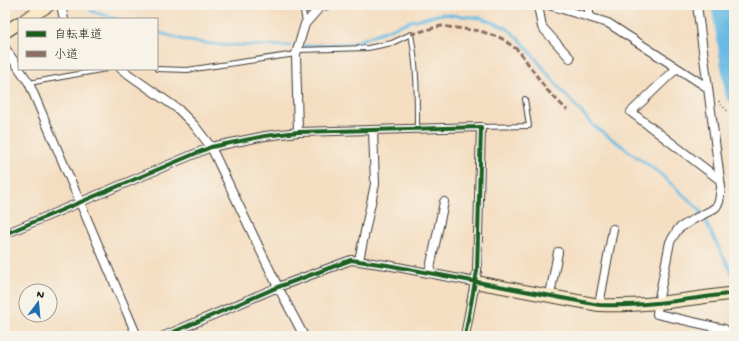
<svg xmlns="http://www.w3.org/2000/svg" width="739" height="341" font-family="'Gochi Hand','Klee One',sans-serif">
  <rect width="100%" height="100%" fill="#f7f3e8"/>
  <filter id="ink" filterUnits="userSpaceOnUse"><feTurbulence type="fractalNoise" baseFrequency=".025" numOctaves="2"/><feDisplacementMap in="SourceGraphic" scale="8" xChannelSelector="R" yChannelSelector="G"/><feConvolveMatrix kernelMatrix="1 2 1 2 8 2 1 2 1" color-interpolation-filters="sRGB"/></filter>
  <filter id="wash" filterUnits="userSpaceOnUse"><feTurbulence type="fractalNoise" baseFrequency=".012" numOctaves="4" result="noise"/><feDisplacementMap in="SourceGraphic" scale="16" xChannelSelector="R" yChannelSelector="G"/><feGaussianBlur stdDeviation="0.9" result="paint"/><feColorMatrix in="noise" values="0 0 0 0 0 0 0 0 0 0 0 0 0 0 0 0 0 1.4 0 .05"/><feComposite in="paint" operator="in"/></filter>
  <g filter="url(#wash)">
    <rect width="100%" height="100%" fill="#f4ddc0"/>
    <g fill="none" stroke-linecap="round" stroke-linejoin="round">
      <path stroke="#68bae3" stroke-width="3" d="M91,11L117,19
        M157,32L188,41L221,45L290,46
        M304,46L353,43L411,21L442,14L481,18L507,28L523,43L561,90L594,126L658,172L699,209L734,277"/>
      <path stroke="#68bae3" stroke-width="17" d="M720,5L734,95"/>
    </g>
    <g id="blocks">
      <path fill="#f5a7c3" d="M305,5H314V11L306,12Z"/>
    </g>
  </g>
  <g filter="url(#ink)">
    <use href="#blocks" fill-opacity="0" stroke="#3c3935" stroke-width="1"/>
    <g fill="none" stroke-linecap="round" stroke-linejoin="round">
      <defs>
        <path id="lane" d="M302,5L305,23
          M298,50L368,48L392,43L411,34C417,66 417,96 417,128
          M157,69L187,70L296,54
          M29,83L106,69
          M481,127L529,126L525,99"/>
        <path id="street" d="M61,5L64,19
          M538,5L542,27L570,58
          M549,5L608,23L708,88L721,187L719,202L716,207L710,211L694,219L678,229L670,242L658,303L657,314L724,329L733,336
          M697,5L708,88
          M589,17V5
          M5,48L29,83L137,336
          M677,68L631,112L720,180
          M121,69L178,109L194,125L211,147L278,287L304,336
          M298,132L296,54L305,24L320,7L327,5
          M5,234L211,147L265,136L298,132L481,127L477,271L465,336
          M359,260L375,184L373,130
          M429,273L444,202
          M550,295L558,252
          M599,305L613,229
          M164,336L278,287L351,260L387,265L475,282"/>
        <path id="secondary" d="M26,19L49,5
          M5,32L19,23
          M475,282L599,305C644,307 690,299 734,293"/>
      </defs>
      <use href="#lane" stroke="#3c3935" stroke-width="6"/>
      <use href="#street" stroke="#3c3935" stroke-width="10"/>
      <use href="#secondary" stroke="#3c3935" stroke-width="14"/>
      <path stroke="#3c3935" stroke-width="1.5" stroke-dasharray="1 3" stroke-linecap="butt" d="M719,101L720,104L734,117"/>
      <use href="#lane" stroke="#fff" stroke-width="4"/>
      <use href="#street" stroke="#fff" stroke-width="8"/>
      <use href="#secondary" stroke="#fae7c3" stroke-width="12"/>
      <path stroke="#8d6e63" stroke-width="3" stroke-dasharray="6 3" stroke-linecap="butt" d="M411,34L441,26L480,31L501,38L519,51L546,89L567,110
        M733,117L734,127"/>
      <defs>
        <path id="cycleway" d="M5,234L211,147L265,136L298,132L481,127L477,271L465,336
          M164,336L278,287L351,260L387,265L599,305C644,307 690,299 734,293"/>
      </defs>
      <use href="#cycleway" stroke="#f7f3e8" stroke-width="6"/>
      <use href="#cycleway" stroke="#1b5e20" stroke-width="4"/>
    </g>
  </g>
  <rect width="739" height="341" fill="none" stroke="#f7f3e8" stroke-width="20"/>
  <rect x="18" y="18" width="140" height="52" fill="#f7f3e8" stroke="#9f9d96"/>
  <rect x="26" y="31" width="20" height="6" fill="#1b5e20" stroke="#9f9d96"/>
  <text x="54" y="38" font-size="12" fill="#1c1c1c">自転車道</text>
  <rect x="26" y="51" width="20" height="6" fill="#8d6e63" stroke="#9f9d96"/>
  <text x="54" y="58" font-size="12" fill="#1c1c1c">小道</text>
  <g transform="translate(38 303) rotate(16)"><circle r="19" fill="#f7f3e8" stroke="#9f9d96"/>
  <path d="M0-3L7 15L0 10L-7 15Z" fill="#1f6fb2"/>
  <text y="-6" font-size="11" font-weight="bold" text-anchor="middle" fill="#1c1c1c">N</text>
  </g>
</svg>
